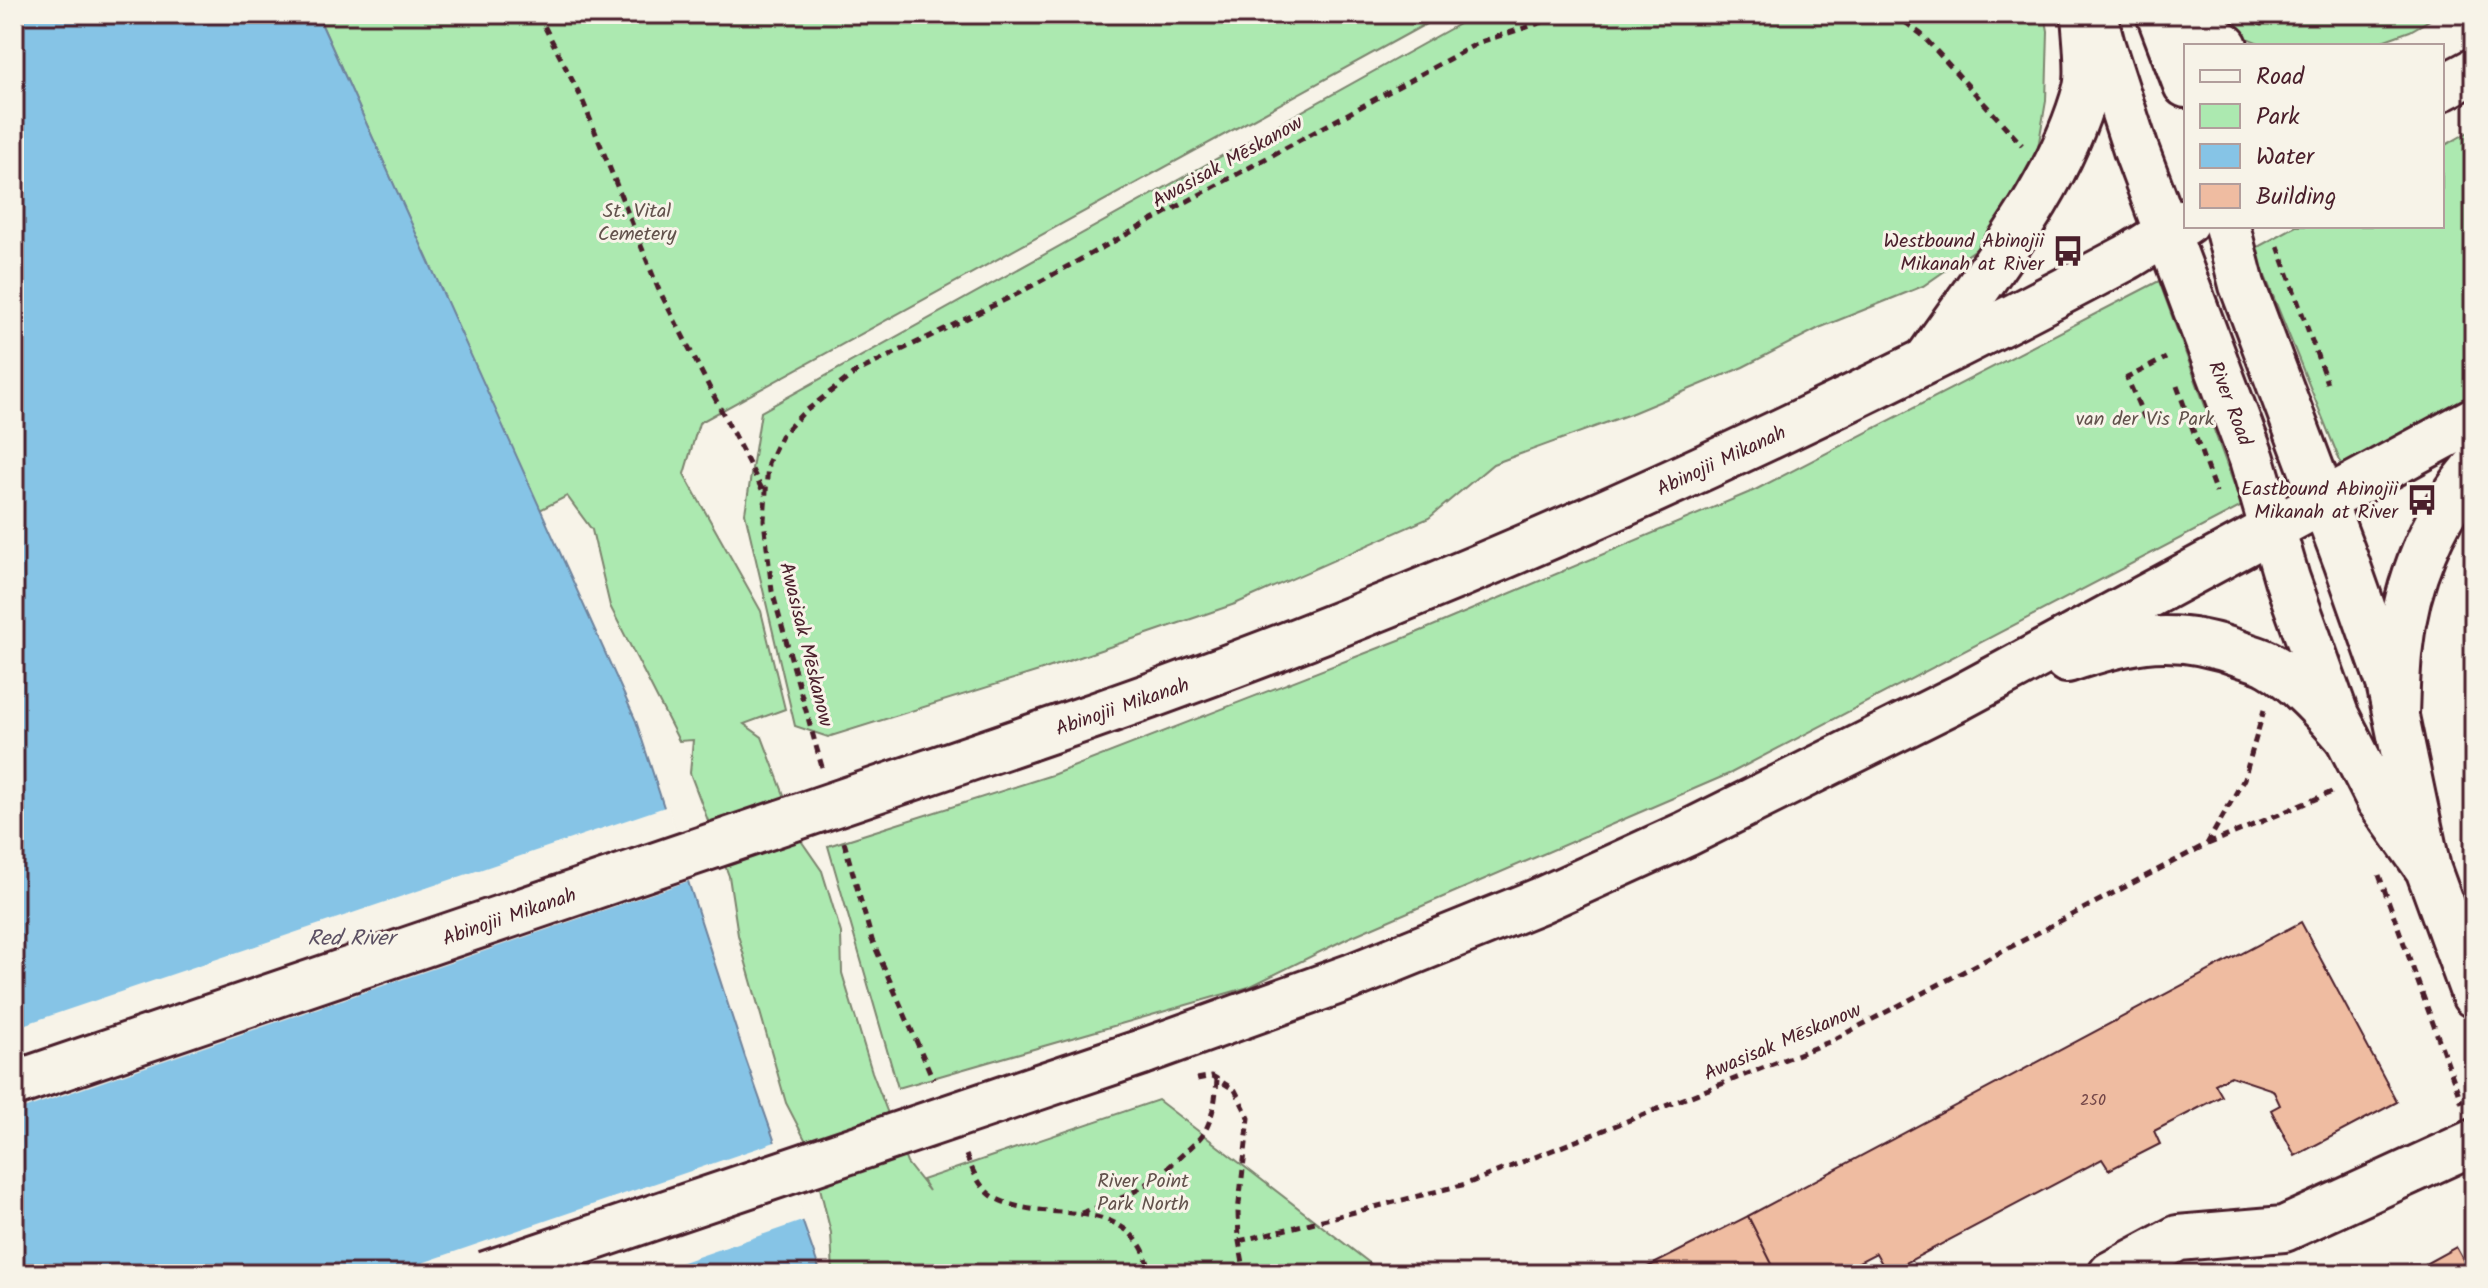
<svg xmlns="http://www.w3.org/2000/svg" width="2488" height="1288" font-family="Kalam,sans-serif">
  <rect width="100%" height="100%" fill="#f7f3e8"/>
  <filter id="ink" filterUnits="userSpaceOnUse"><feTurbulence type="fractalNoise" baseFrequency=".0125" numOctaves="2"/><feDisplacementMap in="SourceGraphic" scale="16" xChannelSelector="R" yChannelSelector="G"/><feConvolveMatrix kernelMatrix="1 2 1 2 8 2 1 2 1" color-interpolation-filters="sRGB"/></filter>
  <g filter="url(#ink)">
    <path fill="#ace9b0" stroke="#7b846e" stroke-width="2" d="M317,14H1444L699,423L684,474L761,611L785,709L744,724L762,737L802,842L822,871L841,933L842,973L872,1072L907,1163L929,1191L922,1180L1158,1100L1384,1274H833L831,1233L811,1151L786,1103L738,935L729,876L690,773L693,740L679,741L610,606L592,530L567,496L540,510Z
      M1477,14H2045L2048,31L2046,101L2038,148L1985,243L1923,286L1819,328L1743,367L1630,414L1493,464L1429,518L1235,604L1039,671L828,737L795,726L745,513L761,412Z
      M2214,14H2440L2410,31L2368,46H2266L2242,36Z
      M2474,129V396L2342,466L2254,249L2296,226H2442V147Z
      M2159,281L2242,506L1731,773L1348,938L1249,987L898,1088L828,846L1052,775L1402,639L1755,490Z"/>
    <path fill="#86c4e6" stroke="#6e829b" stroke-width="2" d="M14,14H317L636,721L745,1057L821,1274H14Z"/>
    <path fill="#f7f3e8" d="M668,806L692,880L14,1112V1028Z
      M778,1141L805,1220L648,1274H390Z"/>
    <path fill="#efbca1" stroke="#4a1f2b" stroke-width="2" d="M2301,922L2397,1102L2295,1156L2271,1110L2280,1105L2273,1090L2231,1076L2215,1084L2222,1096L2154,1131L2160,1144L2109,1170L2102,1159L1887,1273L1876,1253L1836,1274H1777L1748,1216Z
      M1748,1216L1777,1274H1634Z
      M2456,1247L2471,1274H2407Z"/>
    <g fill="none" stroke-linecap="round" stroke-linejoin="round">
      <defs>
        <path id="minor" d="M2094,14L2102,45L2136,150L2252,459L2287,579L2336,715L2379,800L2428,869
          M2159,14L2186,85
          M2227,226L2242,285L2346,561L2389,683L2428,869L2474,995
          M2111,1274L2178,1238L2284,1229L2474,1142"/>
        <path id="major" d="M2186,14L2225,46
          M2442,88L2474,71
          M1929,357C1986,274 2060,186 2086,88C2090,71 2085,33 2084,14
          M2067,660C2132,638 2175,629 2241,654C2250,657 2262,660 2270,665C2297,680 2326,713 2347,737
          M2396,714C2397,691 2397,668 2400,646C2406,583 2433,517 2474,469
          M1029,738C1336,635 1632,507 1922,363C1990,330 2058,294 2126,258C2146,246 2165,233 2186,222
          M1142,1052L1353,976L1539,901L1686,834L1959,698L2474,420"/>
      </defs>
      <use href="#minor" stroke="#4a1f2b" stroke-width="50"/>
      <use href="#major" stroke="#4a1f2b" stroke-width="50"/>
      <path stroke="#4a1f2b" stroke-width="5" stroke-dasharray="8 6" stroke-linecap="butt" d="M538,14L582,99L658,288L765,495
        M1894,14L1921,34L2022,145
        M2260,26L2264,14
        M2278,246L2327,383
        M2177,386L2216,493
        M2145,419L2127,378L2166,358
        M822,767L772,591L764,520L768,463L781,436L802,414L856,372L1017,294L1480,42L1568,14
        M844,842L872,940L933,1079
        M2208,844L2332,792
        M2379,875L2462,1103
        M1197,1079L1212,1076L1235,1090L1249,1118L1238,1212L1239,1241L1245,1274
        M966,1155C973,1171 980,1190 997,1199C1044,1223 1114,1197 1143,1250C1147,1257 1148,1267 1151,1274
        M1081,1213C1126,1198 1148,1188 1182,1155C1191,1147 1202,1138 1207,1127C1214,1112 1216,1095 1217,1079
        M1239,1241L1466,1184L1829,1042L2207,844L2244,779L2264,710"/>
      <use href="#minor" stroke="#f7f3e8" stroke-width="44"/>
      <use href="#major" stroke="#f7f3e8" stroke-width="44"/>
      <defs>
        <path id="major-bridge" d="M14,1084L1029,738
          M486,1274L1142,1052"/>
      </defs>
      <use href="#major-bridge" stroke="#4a1f2b" stroke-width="50" stroke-linecap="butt"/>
      <use href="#major-bridge" stroke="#f7f3e8" stroke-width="44"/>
    </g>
  </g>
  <defs>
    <symbol id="bus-bare" viewBox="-9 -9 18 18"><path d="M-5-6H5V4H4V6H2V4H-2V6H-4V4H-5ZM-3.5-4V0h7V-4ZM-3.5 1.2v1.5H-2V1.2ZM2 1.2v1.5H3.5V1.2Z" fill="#4a1f2b" stroke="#f7f3e8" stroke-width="2.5" paint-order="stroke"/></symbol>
  </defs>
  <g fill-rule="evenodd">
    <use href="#bus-bare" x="2046" y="229" width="44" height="44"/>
    <use href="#bus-bare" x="2400" y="478" width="44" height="44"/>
  </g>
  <g text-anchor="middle" stroke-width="6" stroke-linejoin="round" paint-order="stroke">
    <g font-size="16" fill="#734648">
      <text x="2093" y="1105">250</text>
    </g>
    <g font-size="20" fill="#4a1f2b" stroke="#f7f3e8">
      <text transform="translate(1227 161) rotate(-29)" y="7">Awasisak Mēskanow</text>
      <text transform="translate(2231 403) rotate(69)" y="7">River Road</text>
      <text transform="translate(1721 460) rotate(-25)" y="7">Abinojii Mikanah</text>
      <text transform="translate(807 644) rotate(76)" y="7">Awasisak Mēskanow</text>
      <text transform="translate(1122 706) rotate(-19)" y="7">Abinojii Mikanah</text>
      <text transform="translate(509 916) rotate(-19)" y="7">Abinojii Mikanah</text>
      <text transform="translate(1782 1041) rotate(-23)" y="7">Awasisak Mēskanow</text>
    </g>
    <g font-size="20" fill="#62524c" stroke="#f7f3e8">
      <text x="637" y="217">St. Vital<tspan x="637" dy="23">Cemetery</tspan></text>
      <text x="2145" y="425">van der Vis Park</text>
      <text x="1143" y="1187">River Point<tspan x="1143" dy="23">Park North</tspan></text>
    </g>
    <g font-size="20" fill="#4a1f2b" stroke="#f7f3e8" text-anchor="end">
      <text x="2044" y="247">Westbound Abinojii<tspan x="2044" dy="23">Mikanah at River</tspan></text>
      <text x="2398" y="495">Eastbound Abinojii<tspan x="2398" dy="23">Mikanah at River</tspan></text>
    </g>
    <g font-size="22" font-style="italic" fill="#5c5163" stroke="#f7f3e8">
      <text x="351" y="945">Red River</text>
    </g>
  </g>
  <rect width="2488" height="1288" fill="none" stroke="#f7f3e8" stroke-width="48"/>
  <rect x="24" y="24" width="2440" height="1240" fill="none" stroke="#4a1f2b" stroke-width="3" filter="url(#ink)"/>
  <rect x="2184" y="44" width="260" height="184" fill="#f7f3e8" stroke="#b29e9c" stroke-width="2"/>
  <rect x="2200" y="70" width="40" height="12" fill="#f7f3e8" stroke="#b29e9c" stroke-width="2"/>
  <text x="2256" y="84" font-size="24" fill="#4a1f2b">Road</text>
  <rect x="2200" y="104" width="40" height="24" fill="#ace9b0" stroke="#b29e9c" stroke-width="2"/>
  <text x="2256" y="124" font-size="24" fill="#4a1f2b">Park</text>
  <rect x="2200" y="144" width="40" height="24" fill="#86c4e6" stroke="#b29e9c" stroke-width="2"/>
  <text x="2256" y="164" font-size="24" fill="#4a1f2b">Water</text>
  <rect x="2200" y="184" width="40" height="24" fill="#efbca1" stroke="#b29e9c" stroke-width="2"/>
  <text x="2256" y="204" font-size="24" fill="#4a1f2b">Building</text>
</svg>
